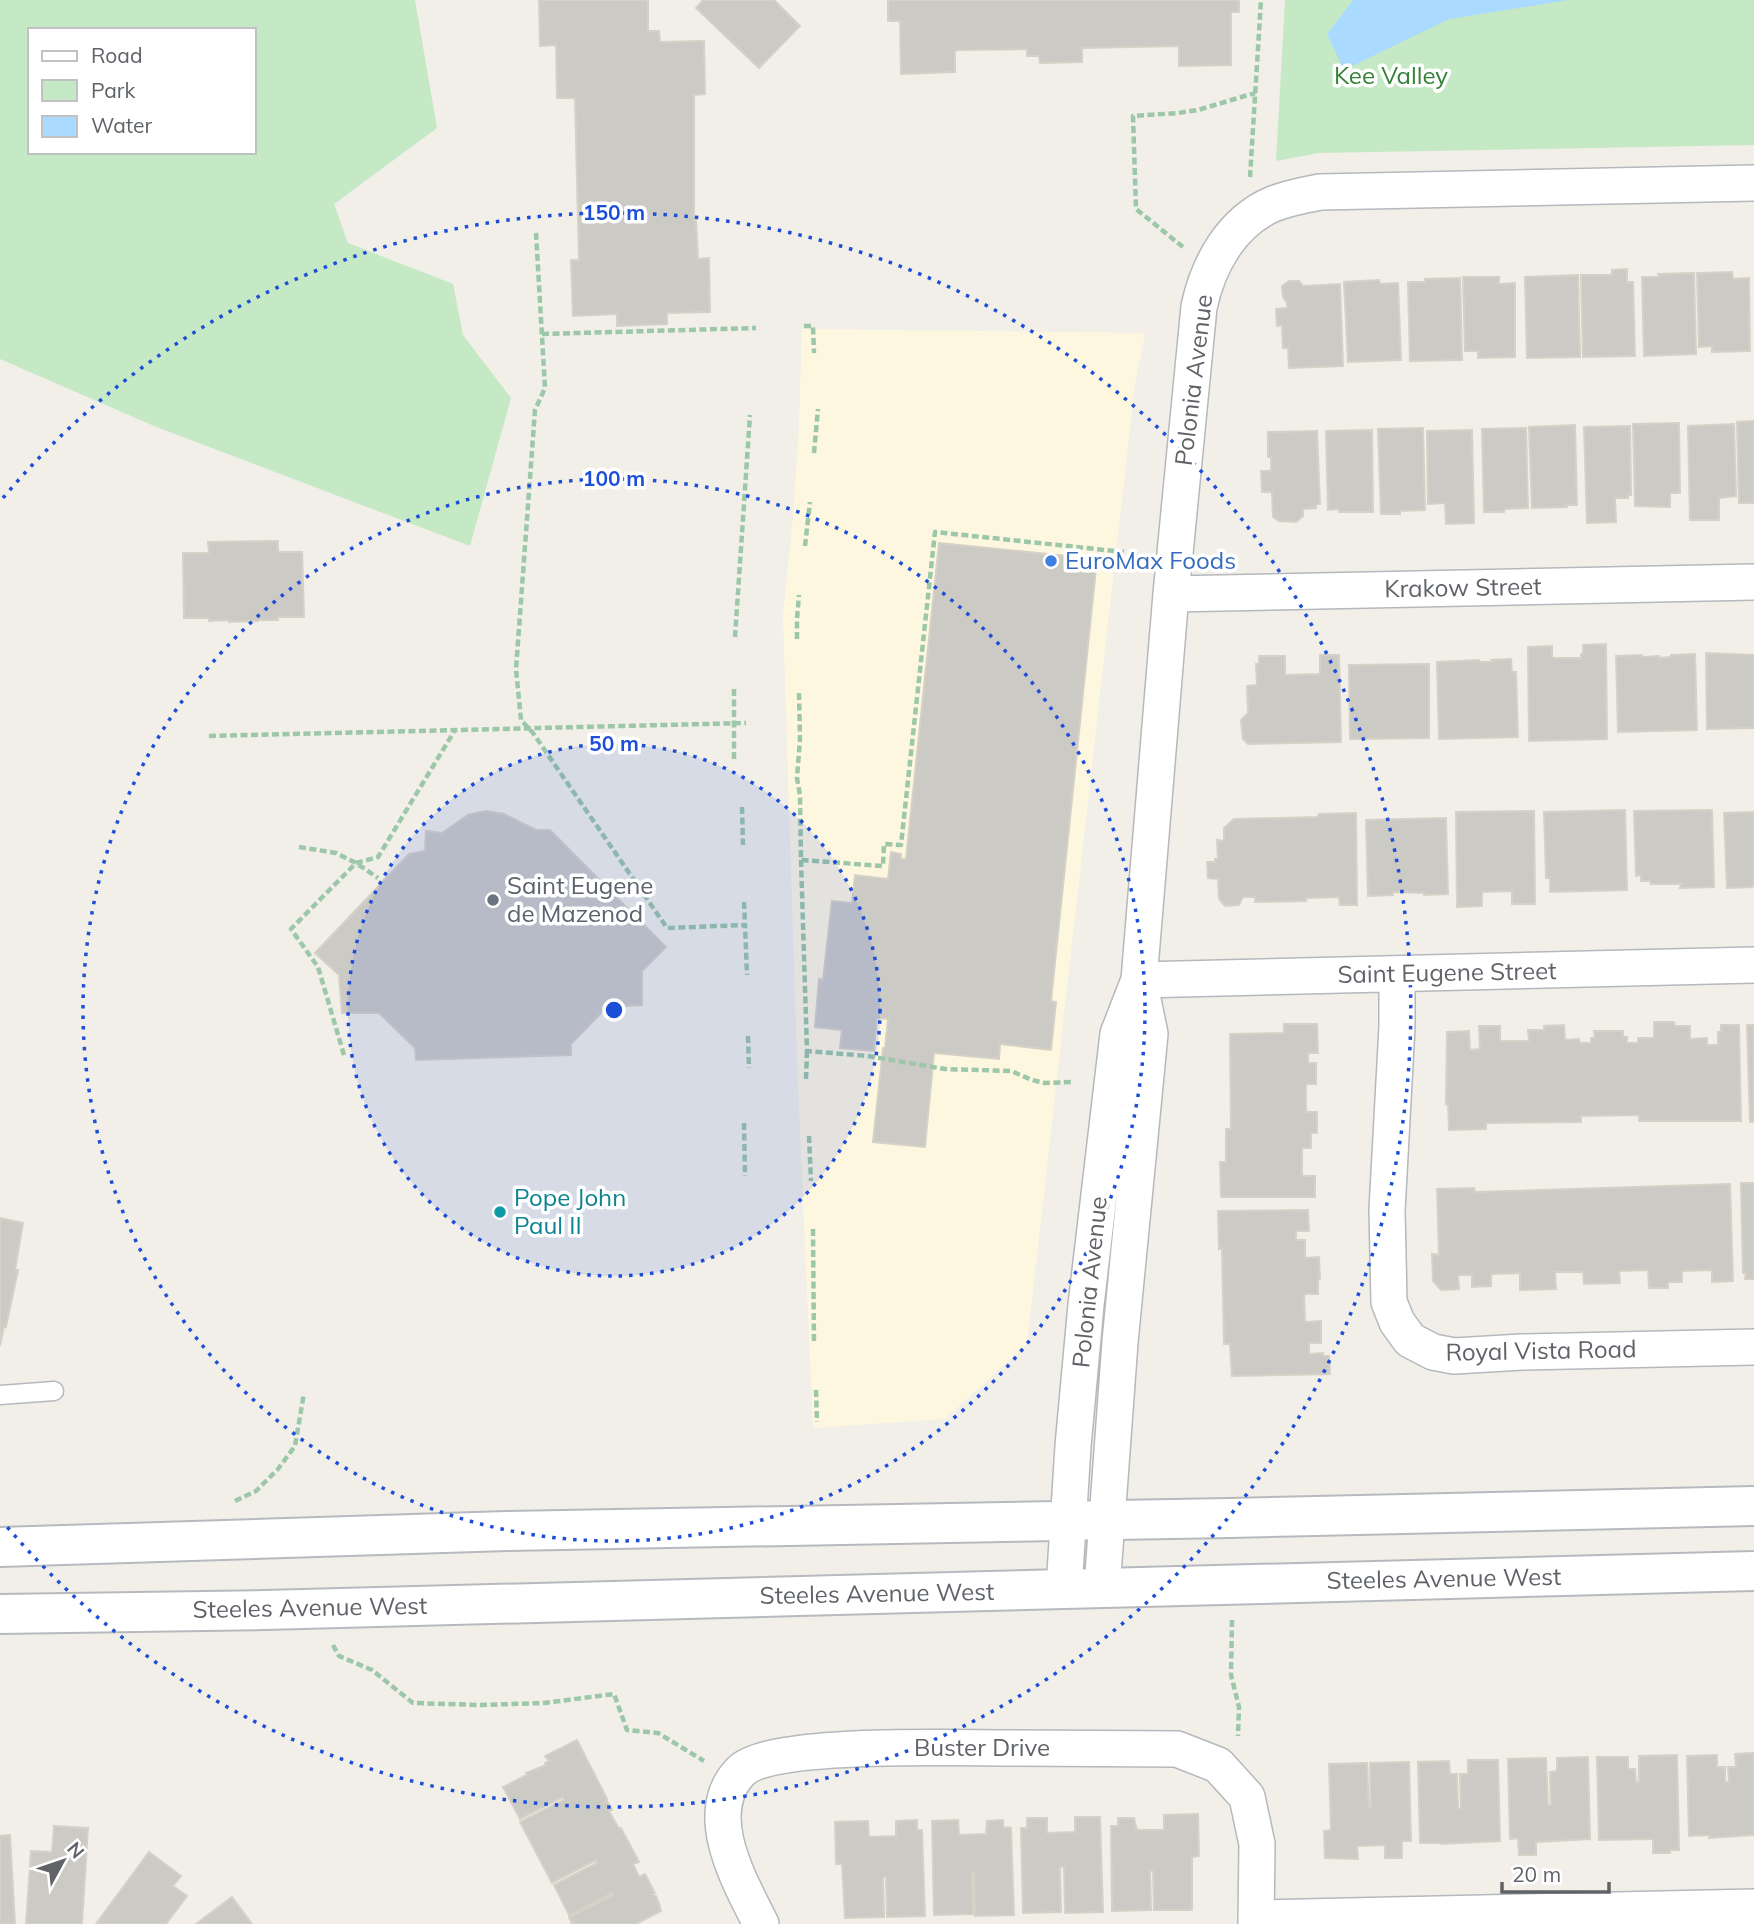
<svg xmlns="http://www.w3.org/2000/svg" width="1754" height="1924" font-family="Mulish,sans-serif">
  <rect width="100%" height="100%" fill="#f1efe8"/>
  <path fill="#fef7e0" d="M802,329L1145,333L1135,383L1027,1344L945,1419L813,1428L797,1063L783,615L793,518L799,427Z"/>
  <path fill="#c5e8c5" fill-rule="evenodd" d="M0,0H415L437,128L334,204L348,243L453,284L463,335L511,398L470,546L154,426L0,359ZM30,30H254V152H30Z
    M1285,0H1754V145L1319,153L1276,161Z"/>
  <path fill="#aadaff" d="M1353,0H1569L1449,19L1344,70L1327,34Z"/>
  <path fill="#cccac5" stroke="#d6d1c6" stroke-width="2" d="M539,0H648V31H659L660,42L704,41L705,94L694,95V220H696L698,259L709,258L710,312L667,313V324L617,326V314L573,316L571,260H579L575,98H557L556,45L540,46Z
    M703,0H774L800,26L759,68L696,8Z
    M888,0H1239V12H1231V65L1179,66V46L1082,48V62L1040,63L1039,56H1027V49L959,50L955,51V72L901,74L900,21H888Z
    M1627,269V282H1633L1635,356L1583,357L1581,275H1612V270Z
    M1732,272L1733,279L1749,278L1750,351L1712,352V346L1699,347L1697,273Z
    M1694,273L1696,354L1644,356L1642,277H1659L1658,274Z
    M1578,275L1580,357L1527,358L1525,277Z
    M1463,277H1499V284L1515,283V357L1478,358V351H1465Z
    M1460,278L1462,360L1410,361L1408,282H1425V279Z
    M1379,280L1380,284L1398,283L1401,360L1348,362L1344,282Z
    M1289,281H1299L1303,286L1340,284L1343,366L1289,368L1288,348H1283L1282,325L1277,326L1276,309L1287,308V303L1283,297L1282,286Z
    M1754,421V503H1739L1737,422Z
    M1679,423L1680,493H1670V507L1635,506L1633,424Z
    M1734,424L1736,496L1719,498V520H1690L1688,426Z
    M1575,425L1577,505H1566L1567,507L1532,508L1529,427Z
    M1630,426L1631,495H1628V498H1615L1616,522L1587,523L1584,427Z
    M1423,428L1425,510L1400,511V514H1381L1378,429Z
    M1526,428L1528,508L1504,509V512H1484L1482,429Z
    M1372,430L1373,512H1339V509L1328,510L1326,431Z
    M1472,430L1474,523L1446,524L1445,503L1428,504L1427,431Z
    M1317,431L1320,504H1316V508L1303,509V516L1296,522L1279,521L1273,517L1272,492H1262L1261,471H1271V457H1268V432Z
    M278,541V552H302L304,617H278V620H258V621L229,622V620L209,621V618H184L183,553H209L208,542Z
    M939,543L1097,559L1051,1001L1056,1002L1051,1050L1000,1044L999,1059L934,1053L925,1147L873,1142L883,1048H885L888,1019L877,1018L874,1051L840,1048L842,1030L815,1027L819,979L823,980L832,901L852,903L855,875L888,879L891,852L901,854V859H906Z
    M1606,644L1607,739L1529,741L1528,647L1552,646V658H1581V654H1583V645Z
    M1706,653L1754,655V728L1707,729Z
    M1695,654L1697,730L1618,732L1616,656L1642,655V657L1659,656V658L1671,657V655Z
    M1320,655H1339L1341,742L1248,744L1243,739L1241,720L1248,713L1247,686L1257,685L1256,664H1259V656H1285V675L1320,674Z
    M1511,659L1512,672H1516L1518,737L1439,739L1437,662L1479,660V662H1492L1491,660Z
    M1429,664V738L1350,739L1349,665Z
    M1625,810L1627,890L1550,892V878H1546L1544,812Z
    M1712,810L1714,887L1680,888L1681,884H1651L1650,881H1641V875L1636,876L1634,811Z
    M486,811L504,814L536,830H550L666,947L642,971V1005L607,1007L571,1044V1055L416,1060L415,1048L379,1013H342L339,975L315,953L409,854L425,851L426,831L442,833L468,815Z
    M1534,811L1535,904H1512V891L1482,892V906L1457,907L1456,812Z
    M1754,812V884L1752,887L1727,888L1724,813Z
    M1356,813L1357,905H1340L1339,897L1306,898V901L1255,902V897H1243L1239,905L1225,906L1219,899L1218,879L1208,878L1207,862H1215V859H1218L1217,840L1224,841V828L1234,819L1318,817L1319,814Z
    M1446,818L1448,894L1424,895V893L1393,892V895L1368,896L1366,820Z
    M1654,1022H1674L1675,1026H1690V1039L1707,1038V1045H1718V1032H1721V1025H1739L1741,1121H1639V1115L1581,1116V1122L1486,1123V1129L1449,1130L1448,1103L1446,1104L1447,1032L1469,1031L1470,1050L1480,1049L1479,1026H1500V1041H1529L1528,1030H1544V1026L1564,1025L1565,1040L1579,1039L1580,1043H1591V1038H1595L1594,1031H1623V1037H1627V1043H1638V1038H1654Z
    M1284,1024H1317L1318,1053H1308V1063H1316V1084H1306V1112H1317V1133H1311V1148H1302V1176H1315V1197H1221L1220,1162H1226V1129H1231L1230,1034L1284,1033Z
    M1747,1025H1754V1122H1750Z
    M1741,1183H1754V1279H1745L1746,1273H1743Z
    M1730,1184L1733,1281L1712,1282V1270L1682,1271V1282H1668V1288H1649L1648,1270L1619,1271L1620,1283L1584,1284L1583,1272H1555L1556,1289L1520,1290V1273L1491,1274V1286L1472,1287V1275H1458L1459,1289L1441,1290L1433,1281L1432,1254L1439,1255L1437,1189L1474,1188L1475,1192Z
    M1308,1210L1309,1231H1296V1240H1305V1258L1319,1257L1320,1279H1318V1294H1304L1305,1322L1321,1321V1343H1309V1354L1323,1353V1356H1329L1330,1374L1232,1376L1230,1344H1224L1222,1248L1219,1249L1218,1211Z
    M0,1218L23,1223L15,1270H18L6,1327L4,1326L0,1346Z
    M577,1740L607,1799L605,1802L607,1801L612,1810L609,1811L619,1829L621,1828L639,1862L633,1864L639,1877L645,1874L655,1893L653,1894L654,1896H656L660,1906H659L661,1911L636,1924H572L569,1917L613,1895L612,1893L569,1915L554,1885L597,1863L596,1860L552,1883L520,1822L564,1800L563,1797L520,1819L503,1787L527,1775L526,1773L546,1765L545,1763L549,1761L545,1756Z
    M1754,1753V1835L1709,1838L1710,1835L1689,1836L1687,1756L1717,1755V1767H1725V1782H1729L1728,1767H1736L1735,1754Z
    M1677,1755L1679,1850H1670V1853H1653V1839L1599,1840L1597,1757H1628V1769H1635L1636,1782H1639V1756Z
    M1588,1757L1590,1839L1536,1842V1855H1519L1518,1838L1510,1839L1508,1759L1546,1758L1548,1805H1551L1550,1772L1557,1771V1758Z
    M1468,1760H1498L1500,1841L1441,1844V1843H1420L1418,1762L1449,1761L1450,1774H1457L1458,1809L1461,1808L1460,1774H1468Z
    M1409,1762L1411,1841H1402V1858H1385V1845L1357,1846L1358,1859L1325,1858L1324,1831L1331,1830L1329,1764L1367,1763L1369,1808H1371L1370,1763Z
    M1198,1814L1199,1856L1192,1857V1910H1154L1153,1871H1150L1151,1910L1112,1911L1111,1826H1118V1818H1134L1137,1830H1164V1815Z
    M1075,1817H1100L1103,1912L1065,1913L1064,1867H1060L1061,1912L1023,1913L1021,1828H1027V1818H1047V1833L1075,1832Z
    M917,1820V1830H922L925,1916L887,1917L886,1877H883L884,1917L845,1918L842,1864H836L835,1822L868,1821L869,1837L896,1836V1821Z
    M958,1820L959,1835L986,1834L987,1821L1003,1820V1827L1011,1828L1014,1915L975,1916L974,1873H972L973,1914L934,1915L932,1821Z
    M54,1826L88,1828L82,1924H26L31,1851L52,1852Z
    M10,1835L15,1924H0V1836Z
    M149,1852L181,1876L173,1886L187,1896L166,1924H96Z
    M232,1897L252,1924H196Z"/>
  <g fill="none" stroke-linecap="round" stroke-linejoin="round">
    <defs>
      <path id="lane" d="M0,1395L54,1391"/>
      <path id="street" d="M1171,594L1754,582
        M1397,974V1027L1387,1210L1389,1302L1397,1322L1410,1340L1433,1352L1454,1356L1522,1352L1754,1347
        M1139,980L1754,965
        M1102,1588L1120,1342L1150,1034L1139,980L1171,594L1199,307C1208,265 1231,222 1273,204C1288,198 1304,195 1320,192L1754,183
        M1064,1589L1073,1446L1086,1305L1118,1034L1139,980
        M1256,1918L1754,1907
        M761,1924C740,1882 700,1814 740,1772C769,1741 959,1748 1007,1748C1063,1748 1120,1749 1177,1749L1218,1765L1247,1797L1257,1844L1256,1924"/>
      <path id="secondary" d="M0,1547L507,1531L1229,1518L1754,1506
        M0,1614L265,1610L1754,1571"/>
    </defs>
    <use href="#lane" stroke="#b5b8bc" stroke-width="21"/>
    <use href="#street" stroke="#b5b8bc" stroke-width="38"/>
    <use href="#secondary" stroke="#b6babf" stroke-width="42"/>
    <path stroke="#9cc7a9" stroke-width="4.5" stroke-dasharray="7 3.5" stroke-linecap="butt" d="M1250,177L1261,0
      M536,233L545,388L535,410L516,669L521,720L533,733L667,928L745,925L747,975
      M1183,247L1136,209L1133,116L1178,113L1198,110L1255,93
      M804,326H813L814,353
      M542,334L756,328
      M814,453L818,409
      M805,546L810,502
      M735,637L750,415
      M797,639V619L799,595
      M799,693L800,739L797,778L800,795L801,860L883,866L884,844L901,845L935,532L1124,552
      M209,736L746,723
      M734,759V689
      M742,807L743,845
      M299,847L336,853L356,863L378,878
      M801,860L807,1051L868,1056L945,1069L1011,1071L1032,1080L1045,1083L1071,1082
      M744,902L745,925
      M748,1036L749,1068
      M344,1055L318,967L291,929L356,863L378,857L455,730
      M806,1079L807,1051
      M744,1123L745,1176
      M809,1136L811,1181
      M813,1229L814,1344
      M816,1390L817,1422
      M235,1501L256,1491L278,1469L295,1446L304,1393
      M1232,1620L1231,1675L1239,1707L1238,1736
      M333,1645L339,1656L372,1670L413,1703L480,1705L544,1703L614,1694L627,1730L658,1733L704,1761"/>
    <use href="#lane" stroke="#fff" stroke-width="18"/>
    <use href="#street" stroke="#fff" stroke-width="35"/>
    <use href="#secondary" stroke="#fff" stroke-width="38"/>
  </g>
  <circle cx="614" cy="1010" r="266" fill="#1d4ed8" fill-opacity=".12"/>
  <g fill="none" stroke="#1d4ed8" stroke-width="3.5" stroke-dasharray="3.5 7">
    <circle cx="614" cy="1010" r="266"/>
    <circle cx="614" cy="1010" r="531"/>
    <path d="M3 498A797 797 0 1 1 3 1522"/>
  </g>
  <circle fill="#3f7fe0" stroke="#fff" stroke-width="2.5" cx="1051" cy="561" r="7"/>
  <circle fill="#6b7280" stroke="#fff" stroke-width="2.5" cx="493" cy="900" r="7"/>
  <circle fill="#0f9aa8" stroke="#fff" stroke-width="2.5" cx="500" cy="1212" r="7"/>
  <g text-anchor="middle" stroke-width="7" stroke-linejoin="round" paint-order="stroke">
    <g font-size="24" fill="#348238" stroke="#fff">
      <text x="1391" y="84">Kee Valley</text>
    </g>
    <g font-size="24" fill="#5f6368" stroke="#fff">
      <text transform="translate(1194 380) rotate(-83)" y="8">Polonia Avenue</text>
      <text transform="translate(1463 588) rotate(-1)" y="8">Krakow Street</text>
      <text transform="translate(1447 973) rotate(-1)" y="8">Saint Eugene Street</text>
      <text transform="translate(1090 1282) rotate(-84)" y="8">Polonia Avenue</text>
      <text transform="translate(1541 1351) rotate(-1)" y="8">Royal Vista Road</text>
      <text transform="translate(1444 1579) rotate(-1)" y="8">Steeles Avenue West</text>
      <text transform="translate(877 1594) rotate(-1)" y="8">Steeles Avenue West</text>
      <text transform="translate(310 1608) rotate(-1)" y="8">Steeles Avenue West</text>
      <text x="982" y="1756">Buster Drive</text>
    </g>
    <g font-size="24" fill="#366cbe" stroke="#fff" text-anchor="start">
      <text x="1065" y="569">EuroMax Foods</text>
    </g>
    <g font-size="24" fill="#5b616d" stroke="#fff" text-anchor="start">
      <text x="507" y="894">Saint Eugene<tspan x="507" dy="28">de Mazenod</tspan></text>
    </g>
    <g font-size="24" fill="#0d838f" stroke="#fff" text-anchor="start">
      <text x="514" y="1206">Pope John<tspan x="514" dy="28">Paul II</tspan></text>
    </g>
  </g>
  <circle cx="614" cy="1010" r="10" fill="#1d4ed8" stroke="#fff" stroke-width="3.5"/>
  <g font-size="21" text-anchor="middle" font-weight="bold" fill="#1d4ed8" stroke="#fff" stroke-width="7" stroke-linejoin="round" paint-order="stroke">
    <text x="614" y="220">150 m</text>
    <text x="614" y="486">100 m</text>
    <text x="614" y="751">50 m</text>
  </g>
  <rect x="28" y="28" width="228" height="126" fill="#ffffff" stroke="#bfc1c3" stroke-width="2"/>
  <rect x="42" y="51" width="35" height="10" fill="#ffffff" stroke="#bfc1c3" stroke-width="2"/>
  <text x="91" y="63" font-size="21" fill="#5f6368">Road</text>
  <rect x="42" y="80" width="35" height="21" fill="#c5e8c5" stroke="#bfc1c3" stroke-width="2"/>
  <text x="91" y="98" font-size="21" fill="#5f6368">Park</text>
  <rect x="42" y="116" width="35" height="21" fill="#aadaff" stroke="#bfc1c3" stroke-width="2"/>
  <text x="91" y="133" font-size="21" fill="#5f6368">Water</text>
  <g transform="translate(63 1861) rotate(50)" stroke="#ffffff" stroke-width="5" paint-order="stroke">
  <path d="M0-5L12 26L0 18L-12 26Z" fill="#5f6368"/>
  <text y="-10" font-size="19" font-weight="bold" text-anchor="middle" fill="#5f6368">N</text>
  </g>
  <path d="M1502 1882v10h107v-10" fill="none" stroke="#5f6368" stroke-width="3.5"/>
  <text x="1512" y="1882" font-size="21" fill="#5f6368" stroke="#ffffff" stroke-width="5" paint-order="stroke">20 m</text>
</svg>
